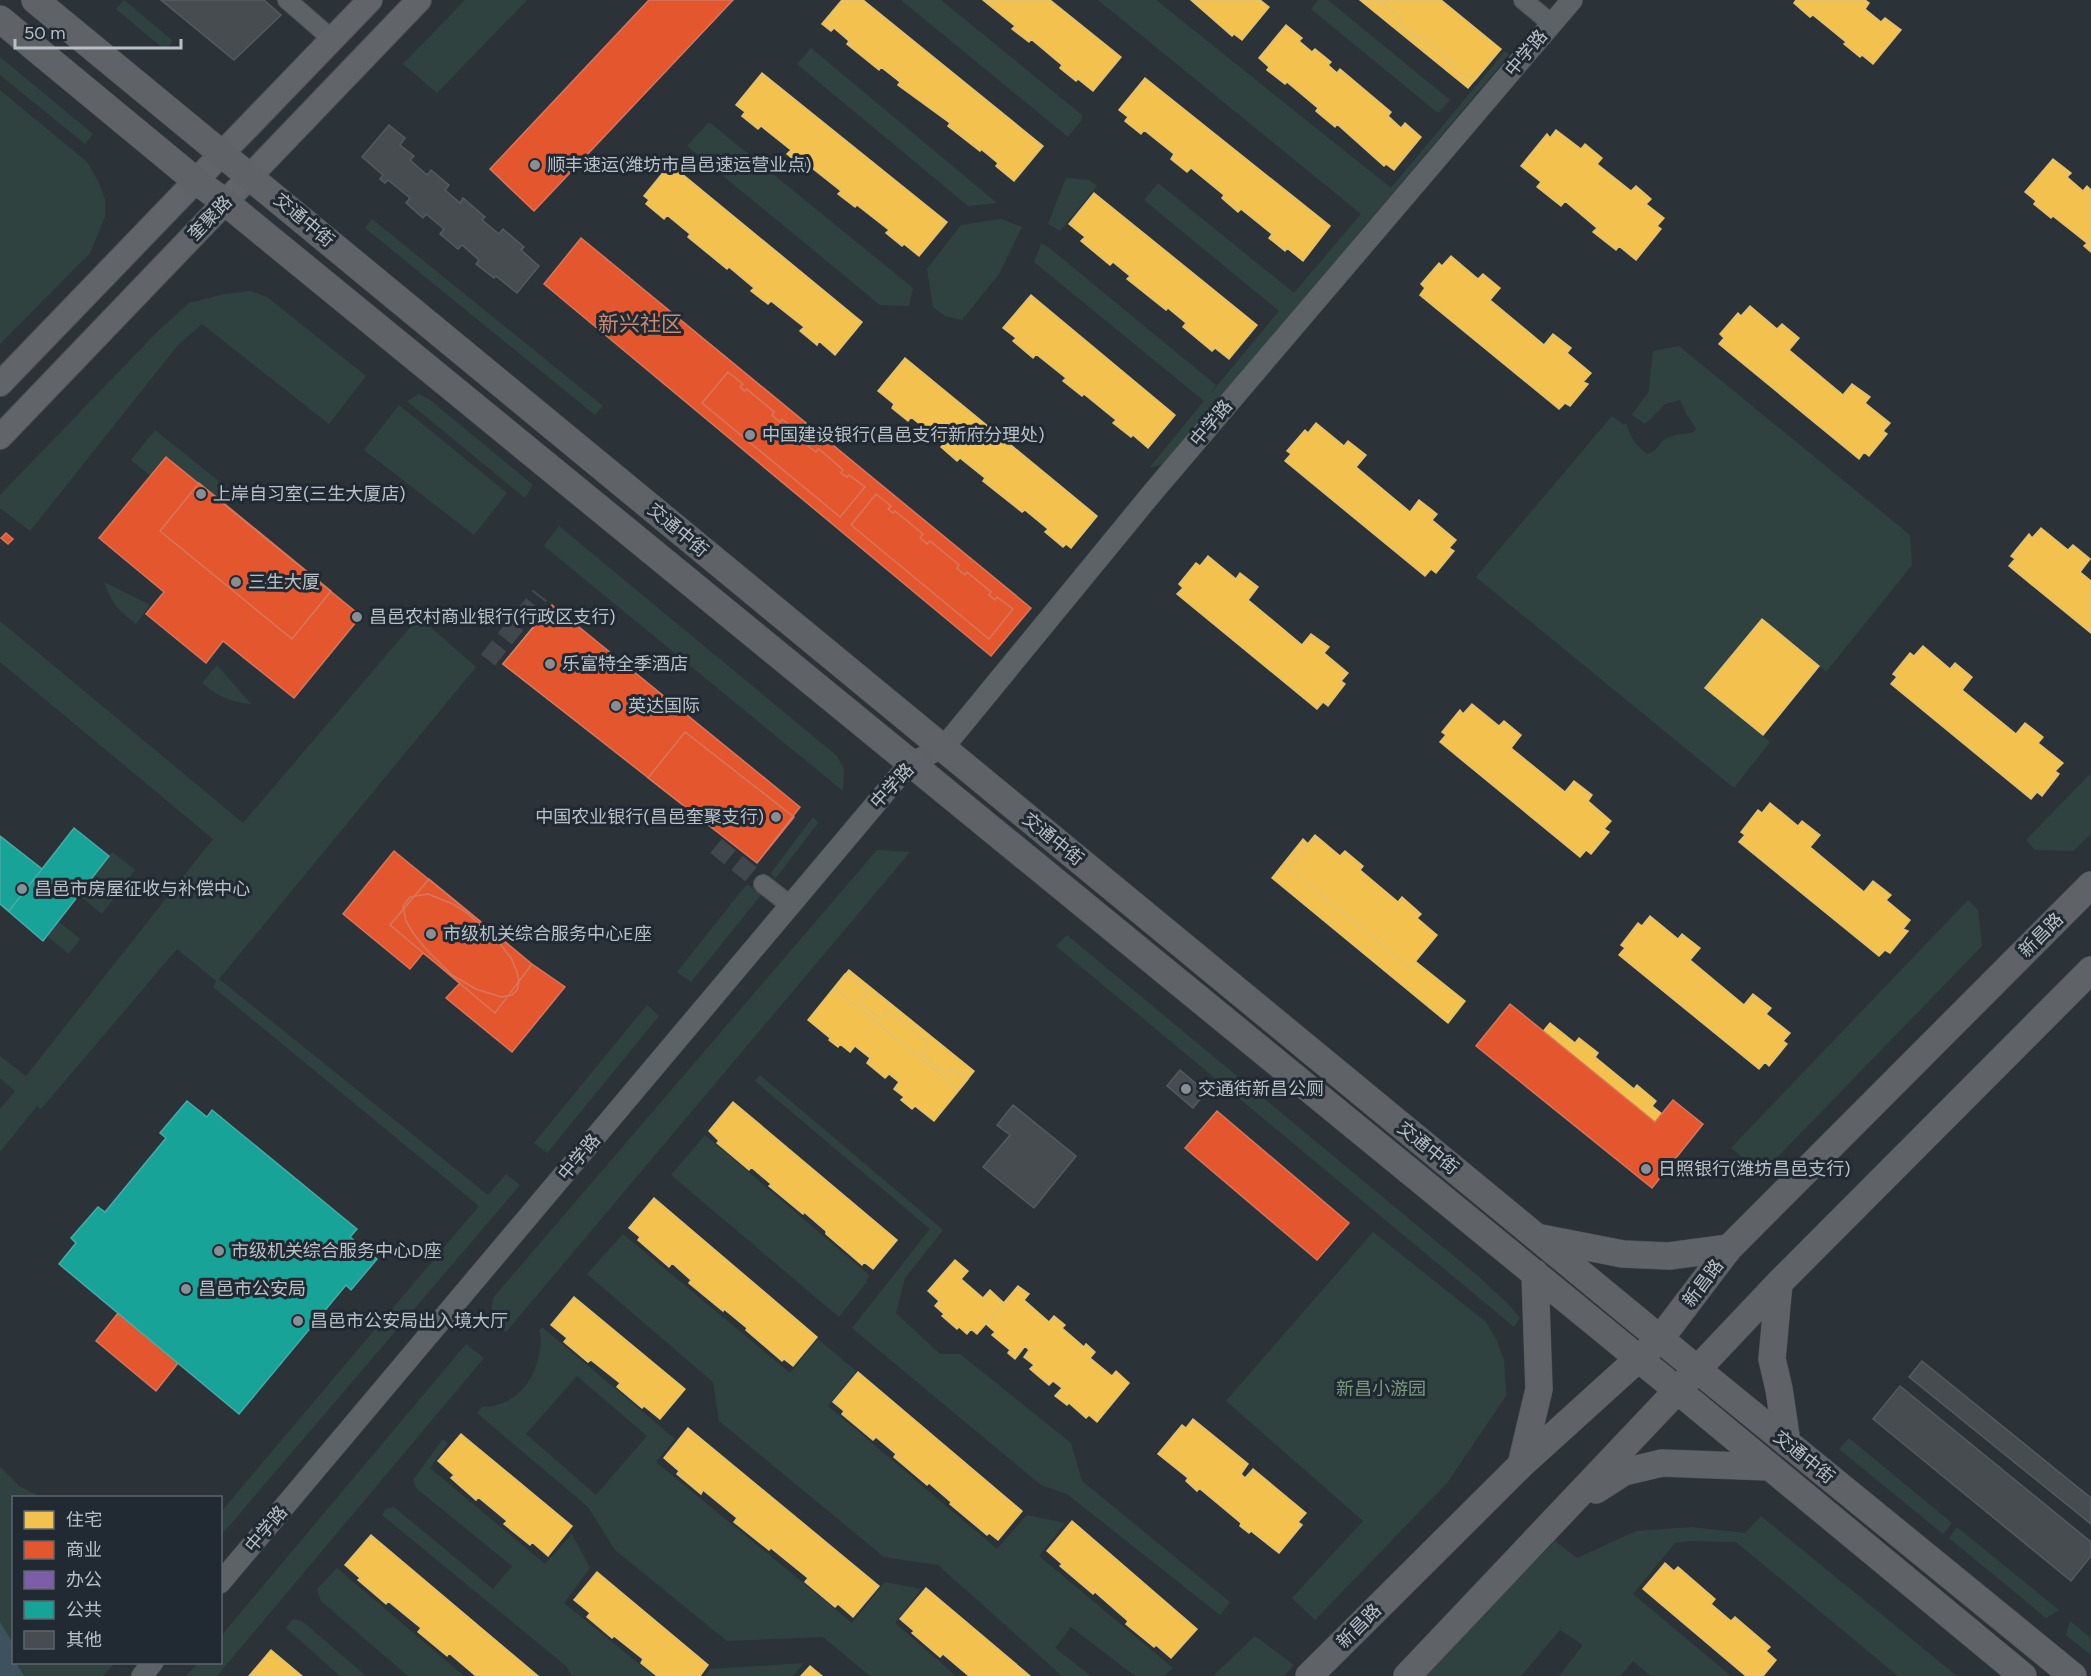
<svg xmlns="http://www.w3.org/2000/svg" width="2091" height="1676" font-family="Figtree,'Noto Sans SC',sans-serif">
  <rect width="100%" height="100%" fill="#2c3338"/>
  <path fill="#2f4240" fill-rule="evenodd" d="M124,0L173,41L165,50L116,9Z
    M465,0H527L437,93L403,64Z
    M901,0H941L1082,115L1081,121L1068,137Z
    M1098,0H1156L1391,188L1505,51L1509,55L1164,464L1149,468L1204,401L1034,262L1041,244L1047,246L1216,385L1210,394L1279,311L1144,200L1158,183L1294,293L1361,214Z
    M1318,0H1328L1450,100L1438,113L1311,9Z
    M811,48L997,203L968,206L797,64Z
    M0,57L93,134L85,144L0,75Z
    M0,90L87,162L98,181L105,199V217L90,253L0,344Z
    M709,122L913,288L909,306L880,305L687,146Z
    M1066,178L1089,180L1097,186L1060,231L1048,224Z
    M372,219L603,406L595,415L365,228Z
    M1001,219L1022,227L999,274L962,320L945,316L933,307L927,269L961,225Z
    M251,291L267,297L366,376L329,424L202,324L178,345L30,531L0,508V495L159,330L189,303L225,294Z
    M1679,346L1910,535L1912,565L1826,672L1762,619L1706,688L1770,742L1734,788L1476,577L1612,416L1624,425L1626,423C1630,437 1635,445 1647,454C1656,451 1657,447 1663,441C1671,434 1683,434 1693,433L1696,429L1687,415L1680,400L1665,404L1645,424L1632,415L1649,391L1653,351Z
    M419,394L430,400L533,485L525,498L407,401Z
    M399,405L507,493L474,535L364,450Z
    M155,430L235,494L226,506L167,457L151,476L131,460Z
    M559,526L837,756L844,769L843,791L544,546Z
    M104,582L150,605L136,624C118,610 112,603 104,582Z
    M419,617L476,667L219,979L488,1195L506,1174L520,1185L224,1532L221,1530V1512L479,1206L213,987L216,981L177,949L41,1109L37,1106L0,1152V1109L15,1091L0,1078V1056L26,1076L213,839L0,662V621L243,823Z
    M217,665L251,704C229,701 219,697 202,683Z
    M2091,773V834L2073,851L2035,850L2026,840Z
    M813,817L818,823L775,879L771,873Z
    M877,850L910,852L506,1332L490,1322L493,1298Z
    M112,852L135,870L102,914L79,895Z
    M747,884L761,895L691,982L677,972Z
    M1968,900L1978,910L1982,946L1762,1173L1731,1148Z
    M58,921L80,939L69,954L47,936Z
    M1067,935L1478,1276L1507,1303L1520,1318L1514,1327L1056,946Z
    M647,1005L659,1016L547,1153L534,1143Z
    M760,1075L943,1230L905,1278L896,1313L940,1354H960L1071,1443L1082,1481L1230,1602L1220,1615L1067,1494L1041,1485L852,1328L930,1229L755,1081Z
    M705,1135L869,1275L866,1283L839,1317L671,1175Z
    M1373,1232L1486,1322L1496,1339L1504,1360L1506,1396L1447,1483L1315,1620L1292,1598L1363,1521L1226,1401Z
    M623,1234L790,1373L818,1339L856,1371L828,1406L997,1549L1027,1515L1065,1523L1039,1556L1173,1668L1164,1676H1135L1071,1627L1055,1648L1091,1676H1062L938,1565L884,1557L719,1421L713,1382L587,1274Z
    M542,1327L675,1439L656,1462L852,1623L885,1582L921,1589L895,1623L956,1676H870L823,1637L727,1641L615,1550L588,1507L477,1413L482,1407C512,1406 531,1387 538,1359C541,1349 542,1341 539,1331ZM577,1376L647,1436L596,1495L526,1434Z
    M466,1344L484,1358L217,1676H186L198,1663L220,1662L221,1636Z
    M1849,1438L1952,1523L1943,1534L1839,1449Z
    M443,1439L448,1443L430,1468L545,1564L572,1534L590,1568L564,1603L654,1676H572L566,1666L382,1515L386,1509L394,1507L493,1589L512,1566L416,1488L413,1480Z
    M0,1467L19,1486L40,1497L14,1498V1662L115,1663L103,1676H0Z
    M1761,1516L1957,1676H1898L1736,1542L1689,1541L1675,1543L1633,1594L1731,1676H1651L1633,1661L1620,1676H1559L1583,1645L1560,1630L1521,1676H1423L1555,1541L1577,1558L1636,1531L1692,1527L1745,1533Z
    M1957,1527L2059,1610L2046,1618L1949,1538Z
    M337,1568L464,1676H408L321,1601L317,1589Z
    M293,1619L302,1621L366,1676H340L286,1628Z
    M2070,1621L2091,1638V1655L2066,1635Z
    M1255,1636L1294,1665L1284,1676H1213Z
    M804,1663L793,1676H705L710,1669Z"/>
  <path fill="#3e515f" d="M0,1622L13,1643L14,1662L16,1663L24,1676H0Z"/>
  <path fill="#f2c14e" stroke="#e1c172" stroke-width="1.5" d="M842,0H863L1043,146L1014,181L996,166L998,163L981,149L980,151L948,126L950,123L898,85L900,82L881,67L879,70L847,44L849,41L834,28L831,31L822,24Z
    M983,0H1050L1121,57L1093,91L1078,79L1076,81L1060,68L1062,65L1031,39L1029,42L1012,29L1015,26Z
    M1191,0H1260L1269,7L1242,40L1234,34L1232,36Z
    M1360,0H1441L1501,49L1468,88Z
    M1378,0H1441L1501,49L1475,80L1469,75L1466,78L1449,63L1451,61L1419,35L1417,38L1398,22L1401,18Z
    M1796,0H1865L1869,3L1865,9L1881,22L1885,18L1901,30L1873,64L1862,55L1860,57L1844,44L1846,42L1813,15L1810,17L1794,3Z
    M1286,25L1302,38L1299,41L1312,52L1315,49L1331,62L1328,65L1337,73L1340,69L1391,112L1388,116L1401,128L1405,123L1421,137L1394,170L1386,164L1384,166L1337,124L1335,127L1316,111L1318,108L1287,82L1285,84L1267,70L1269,67L1259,58Z
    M762,73L947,222L919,256L904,244L902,246L886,233L889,230L857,205L855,207L838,194L841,191L807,164L804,168L787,154L791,150L761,126L758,129L742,116L745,112L736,105Z
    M1145,78L1330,226L1303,261L1287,248L1285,251L1269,238L1272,234L1241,209L1238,212L1222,198L1224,195L1191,168L1187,172L1171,159L1174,154L1144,130L1141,134L1125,121L1128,117L1119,110Z
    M1556,130L1581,149L1585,144L1602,158L1597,164L1631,191L1636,186L1651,199L1646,204L1664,218L1657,226L1661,229L1636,260L1619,246L1616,250L1593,232L1597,228L1565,201L1561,206L1537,187L1541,182L1521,166L1547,134L1550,138Z
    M2053,159L2071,173L2067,177L2083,191L2087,186L2091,190V252L2084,246L2087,243L2053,216L2051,218L2034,204L2036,201L2025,192Z
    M670,164L862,322L835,355L819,341L817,345L800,331L804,327L771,301L768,304L751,291L754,288L729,267L727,269L688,237L690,234L667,215L664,219L646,204L649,200L644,196Z
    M1094,193L1257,325L1229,359L1215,348L1212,351L1183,327L1186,323L1168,308L1166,310L1127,279L1130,276L1113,262L1110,265L1081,241L1085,237L1069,224Z
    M578,250L592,262L589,265L594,269L596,267L624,290L621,294L629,300L632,297L660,320L658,324L666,330L668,328L693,348L690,351L696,356L699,353L714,366L690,395L552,281Z
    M1451,256L1478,279L1483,274L1500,288L1490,300L1544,345L1553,334L1571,348L1567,353L1591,373L1583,382L1588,384L1570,406L1565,403L1559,409L1420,295L1425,288L1421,284L1439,263L1442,266Z
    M1031,295L1175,415L1148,448L1133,435L1131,437L1113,423L1116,420L1084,394L1082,396L1063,381L1066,378L1036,354L1033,358L1013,341L1016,338L1003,328Z
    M1750,306L1777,329L1782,324L1799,338L1789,350L1843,395L1852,384L1870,397L1865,403L1890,423L1883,431L1887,434L1869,456L1864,452L1859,459L1719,344L1724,338L1720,334L1738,313L1741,316Z
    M905,358L1097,516L1071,548L1066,544L1063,547L1045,532L1048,529L1025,510L1022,512L983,481L985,478L960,458L957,461L941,447L944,444L911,417L908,421L892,408L894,404L878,391Z
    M1316,423L1344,446L1348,441L1366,455L1356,467L1410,512L1419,500L1437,514L1432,520L1456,540L1449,548L1454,551L1436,573L1431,569L1425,576L1285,461L1291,454L1287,451L1305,430L1308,433Z
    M2041,528L2068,550L2073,545L2090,559L2080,572L2091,581V633L2009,566L2015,559L2011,556L2029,534L2032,538Z
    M1208,556L1236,579L1240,573L1258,587L1248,600L1302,645L1311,634L1329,647L1324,653L1348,673L1341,681L1345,684L1328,706L1323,702L1317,709L1177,594L1183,588L1179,584L1196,563L1200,566Z
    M544,614L649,701L610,747L503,664Z
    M1762,619L1819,666L1763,735L1705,688Z
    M1923,646L1950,669L1955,663L1972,677L1962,690L2016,734L2025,723L2043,737L2038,743L2063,763L2055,771L2059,774L2042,796L2037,792L2031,799L1891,684L1897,677L1893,674L1910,653L1914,656Z
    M1472,704L1499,726L1504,721L1521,735L1511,748L1565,792L1574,781L1592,795L1588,801L1611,821L1604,829L1609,832L1591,854L1586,850L1580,857L1440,742L1446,735L1442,732L1460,710L1463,714Z
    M1770,803L1798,826L1802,821L1820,835L1810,847L1864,892L1873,881L1891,895L1886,900L1910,920L1903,929L1908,931L1890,953L1885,950L1879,956L1739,842L1745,835L1741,832L1758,810L1762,813Z
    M1315,835L1340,856L1345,851L1363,866L1360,870L1398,902L1402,897L1421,914L1417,918L1437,935L1410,968L1288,868Z
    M1303,839L1308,844L1288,868L1410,968L1415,961L1465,1001L1448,1023L1272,878Z
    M1650,916L1678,939L1682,934L1700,948L1690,960L1744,1005L1753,994L1771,1008L1766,1014L1790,1033L1783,1041L1787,1044L1769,1066L1765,1062L1759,1069L1619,955L1625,948L1621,945L1638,923L1642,926Z
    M849,970L974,1071L959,1090L834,988Z
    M845,974L868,992L860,1002L881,1019L887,1010L929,1044L921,1054L947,1074L951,1068L959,1075L961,1073L968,1079L934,1121L915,1106L912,1109L901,1100L904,1097L894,1089L899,1082L889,1074L885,1078L867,1063L870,1058L855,1046L850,1052L840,1044L838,1047L829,1040L830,1038L808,1020Z
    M1550,1023L1575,1043L1579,1038L1598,1053L1595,1057L1634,1089L1637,1085L1656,1101L1652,1106L1672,1122L1644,1156L1523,1056Z
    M733,1102L897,1240L873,1269L864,1262L862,1265L826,1234V1231L804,1212L803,1214L769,1186L771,1184L751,1167L749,1170L717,1143L719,1141L709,1131Z
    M654,1198L817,1337L793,1366L784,1359L782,1361L746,1330L747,1328L724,1309L723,1311L689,1283L691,1280L672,1263L669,1267L638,1240L640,1237L629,1228Z
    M955,1260L968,1271L961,1279L983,1298L990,1290L1004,1303L977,1334L971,1329L967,1334L959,1327L957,1329L942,1316L944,1314L935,1306L939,1301L928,1291Z
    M1018,1286L1029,1294L1024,1300L1049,1322L1054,1316L1065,1325L1062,1328L1084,1347L1086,1344L1095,1352L1090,1358L1112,1376L1116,1371L1129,1383L1097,1422L1089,1415L1086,1418L1069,1403L1067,1405L1055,1396L1062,1388L1053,1381L1049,1385L1030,1369L1034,1365L1024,1357L1029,1350L1025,1346L1015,1359L1008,1353L1010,1350L992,1335L995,1332L986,1324Z
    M574,1297L685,1389L660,1419L644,1406L642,1408L617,1387L620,1383L591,1360L588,1362L564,1342L567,1338L551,1325Z
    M858,1372L1022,1511L998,1540L989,1533L987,1535L950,1504L951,1502L929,1483L927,1485L894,1457L896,1454L876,1437L873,1440L842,1414L844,1411L833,1402Z
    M1193,1419L1248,1464L1241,1474L1245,1478L1253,1469L1306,1513L1298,1522L1302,1525L1279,1553L1251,1531L1249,1533L1240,1526L1241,1523L1199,1488L1197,1491L1186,1481L1188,1478L1158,1454L1182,1425L1186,1428Z
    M688,1428L879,1586L853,1617L838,1604L835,1607L805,1582L808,1578L771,1548L769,1550L734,1522L737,1518L703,1490L701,1494L677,1474L679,1471L664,1458Z
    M461,1434L572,1526L548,1556L532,1542L530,1545L504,1524L507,1521L478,1497L476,1500L451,1478L454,1475L438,1461Z
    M1072,1521L1197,1629L1171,1658L1156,1645L1154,1647L1126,1624L1128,1621L1095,1592L1093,1594L1060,1566L1062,1564L1047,1551Z
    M371,1535L538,1676H476L449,1653L447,1656L418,1632L421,1628L388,1601L386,1604L358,1580L360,1578L345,1565Z
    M1665,1563L1674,1571L1678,1567L1715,1599L1711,1604L1731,1621L1735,1617L1770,1647L1766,1651L1776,1660L1763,1676H1746L1643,1589Z
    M597,1572L708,1665L700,1676H657L641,1663L643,1659L614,1636L612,1638L587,1617L590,1613L574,1600Z
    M926,1588L1030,1676H969L943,1654L940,1657L912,1633L914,1631L900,1619Z
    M271,1650L302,1676H249Z
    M810,1666L822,1676H801Z"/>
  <path fill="#e4572e" stroke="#d7765c" stroke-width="1.5" d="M649,0H733L534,211L490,169Z
    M581,238L1031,608L991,656L544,284Z
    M728,372L743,384L740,387L745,391L747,389L774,412L772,415L780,422L782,419L811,442L808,446L816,452L819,449L843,470L841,473L847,477L849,475L865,487L840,517L702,403Z
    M166,457L361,616L294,698L223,641L206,663L146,614L164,592L99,538Z
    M199,483L331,591L292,639L160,531Z
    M876,494L891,506L888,509L893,513L895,511L923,534L920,538L927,544L930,541L959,565L957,568L965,575L967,572L991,592L989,595L995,600L997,597L1013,609L989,639L851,525Z
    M6,533L13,539L8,544L1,538Z
    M552,605L800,807L757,863L503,664Z
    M685,732L794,817L757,863L648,778Z
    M394,851L532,964L565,987L512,1052L446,998L460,983L423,953L410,969L343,914Z
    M429,879L532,964L495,1013L390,925Z
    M428,894L453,904L467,913L501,945L511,958L517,972L519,982L517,990L512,995L501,997L476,989L452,975L425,948L413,933L406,921L403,906L410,897Z
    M1510,1004L1655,1122L1673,1100L1703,1124L1652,1188L1476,1046Z
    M1217,1111L1349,1223L1317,1260L1185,1148Z
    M118,1313L178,1363L156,1391L96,1341Z"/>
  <path fill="#7b5ea7" stroke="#8d7bb1" stroke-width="1.5" d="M149,1219L269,1317L232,1363L115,1264Z"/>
  <path fill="#17a398" stroke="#47aca6" stroke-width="1.5" d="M74,828L109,856L43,941L0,904V836L42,869Z
    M0,836L42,869L9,911L0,904Z
    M187,1101L207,1117L212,1110L357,1229L350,1237L377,1259L351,1290L346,1285L239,1414L59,1264L76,1243L71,1238L98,1207L105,1212L166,1138L160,1133Z"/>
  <path fill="#474c51" stroke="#555a5f" stroke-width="1.5" d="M161,0H264L281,15L234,60Z
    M389,125L405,138L400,145L414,156L410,160L427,175L431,170L449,185L445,190L460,203L463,198L485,217L482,220L499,234L503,229L524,247L521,250L539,266L517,293L496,276L494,278L476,264L479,260L462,245L458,249L440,234L444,229L426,214L423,218L406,203L410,198L388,180L385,183L380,179L383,175L362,157Z
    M1180,1070L1206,1092L1193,1108L1167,1086Z
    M1013,1105L1076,1156L1034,1208L983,1167L1010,1135L997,1125Z
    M1922,1361L2091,1498V1524L1909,1377Z
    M1900,1386L2091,1542V1556L2071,1581L1873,1419Z"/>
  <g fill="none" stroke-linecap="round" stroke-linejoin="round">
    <path stroke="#41484d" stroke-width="18" stroke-dasharray="18 9" stroke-linecap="butt" d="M488,660L540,595
      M716,846L763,884"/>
    <defs>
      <path id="minor" d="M287,0L332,39
        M1523,0L1552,24
        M763,884L790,905"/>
      <path id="tertiary" d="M220,1583L910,763L943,748L1153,492L1572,0
        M142,1676L153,1662"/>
      <path id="secondary" d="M0,384L370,0
        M0,437L419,0"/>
      <path id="primary" d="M35,0L1698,1370L2073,1676
        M0,19L196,181L225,202L1677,1390L2023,1676
        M1541,1238L1623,1254L1669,1256L1729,1248
        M1779,1283L1772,1359L1779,1389L1787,1443
        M1521,1465L1539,1389L1535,1273
        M1596,1490L1624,1472L1662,1463L1770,1467
        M1309,1676L1521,1465L1660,1339L1729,1248L2091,885
        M1407,1676L1779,1283L2091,970"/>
    </defs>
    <use href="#minor" stroke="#4a4f53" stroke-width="20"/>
    <use href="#tertiary" stroke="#4a4f53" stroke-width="22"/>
    <use href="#secondary" stroke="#4a4f53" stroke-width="26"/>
    <use href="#primary" stroke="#4a5054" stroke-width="28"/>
    <use href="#minor" stroke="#5d6266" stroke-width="18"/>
    <use href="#tertiary" stroke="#5d6266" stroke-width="21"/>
    <use href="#secondary" stroke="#61656a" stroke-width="24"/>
    <use href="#primary" stroke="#5f6367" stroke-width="27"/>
  </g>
  <g fill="#878f95" stroke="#212a32" stroke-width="2">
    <circle cx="535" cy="165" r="6"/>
    <circle cx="750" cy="435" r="6"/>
    <circle cx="201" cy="494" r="6"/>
    <circle cx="236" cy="582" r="6"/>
    <circle cx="357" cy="617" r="6"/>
    <circle cx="550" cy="664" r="6"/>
    <circle cx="616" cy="706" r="6"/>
    <circle cx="776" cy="817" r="6"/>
    <circle cx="22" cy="889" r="6"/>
    <circle cx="431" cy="934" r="6"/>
    <circle cx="1186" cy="1089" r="6"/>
    <circle cx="1646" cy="1169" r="6"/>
    <circle cx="219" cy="1251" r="6"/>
    <circle cx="186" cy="1289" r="6"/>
    <circle cx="298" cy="1321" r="6"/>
  </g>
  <g text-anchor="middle" stroke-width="6" stroke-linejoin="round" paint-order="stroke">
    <g font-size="18" fill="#b8c0c7" stroke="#212a32">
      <text transform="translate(1526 53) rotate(-50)" y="6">中学路</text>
      <text transform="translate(210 218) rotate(-46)" y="6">奎聚路</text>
      <text transform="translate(304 220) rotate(40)" y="6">交通中街</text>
      <text transform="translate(1211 423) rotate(-50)" y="6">中学路</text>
      <text transform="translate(678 530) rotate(40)" y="6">交通中街</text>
      <text transform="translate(892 786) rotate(-47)" y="6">中学路</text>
      <text transform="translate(1053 839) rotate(39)" y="6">交通中街</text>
      <text transform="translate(2041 935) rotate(-45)" y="6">新昌路</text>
      <text transform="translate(1428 1148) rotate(39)" y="6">交通中街</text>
      <text transform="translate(579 1157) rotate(-50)" y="6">中学路</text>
      <text transform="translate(1703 1283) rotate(-53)" y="6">新昌路</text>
      <text transform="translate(1804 1457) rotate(39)" y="6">交通中街</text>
      <text transform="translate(266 1529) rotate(-50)" y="6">中学路</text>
      <text transform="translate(1359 1626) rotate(-45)" y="6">新昌路</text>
    </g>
    <g font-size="18" fill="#b8c0c7" stroke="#212a32" text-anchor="start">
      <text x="547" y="171">顺丰速运(潍坊市昌邑速运营业点)</text>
      <text x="762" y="441">中国建设银行(昌邑支行新府分理处)</text>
      <text x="213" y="500">上岸自习室(三生大厦店)</text>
      <text x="248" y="588">三生大厦</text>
      <text x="369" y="623">昌邑农村商业银行(行政区支行)</text>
      <text x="562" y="670">乐富特全季酒店</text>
      <text x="628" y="712">英达国际</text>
      <text x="764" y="823" text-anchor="end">中国农业银行(昌邑奎聚支行)</text>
      <text x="34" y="895">昌邑市房屋征收与补偿中心</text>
      <text x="443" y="940">市级机关综合服务中心E座</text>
      <text x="1198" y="1095">交通街新昌公厕</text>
      <text x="1658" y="1175">日照银行(潍坊昌邑支行)</text>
      <text x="231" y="1257">市级机关综合服务中心D座</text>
      <text x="198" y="1295">昌邑市公安局</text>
      <text x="310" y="1327">昌邑市公安局出入境大厅</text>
    </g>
    <g font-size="18" fill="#799a7c" stroke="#212a32">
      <text x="1381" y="1395">新昌小游园</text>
    </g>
    <g font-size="21" fill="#c88a73" stroke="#212a32">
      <text x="640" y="331">新兴社区</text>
    </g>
  </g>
  <rect x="12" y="1496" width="210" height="168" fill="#212a32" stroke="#5d666e" stroke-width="1.5"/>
  <rect x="24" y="1511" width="30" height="18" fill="#f2c14e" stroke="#5d666e" stroke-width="1.5"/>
  <text x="66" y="1526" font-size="18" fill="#b8c0c7">住宅</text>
  <rect x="24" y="1541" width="30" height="18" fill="#e4572e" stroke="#5d666e" stroke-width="1.5"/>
  <text x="66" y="1556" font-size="18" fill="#b8c0c7">商业</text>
  <rect x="24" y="1571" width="30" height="18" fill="#7b5ea7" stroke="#5d666e" stroke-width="1.5"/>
  <text x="66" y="1586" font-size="18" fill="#b8c0c7">办公</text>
  <rect x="24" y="1601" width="30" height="18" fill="#17a398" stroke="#5d666e" stroke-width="1.5"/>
  <text x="66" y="1616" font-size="18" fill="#b8c0c7">公共</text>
  <rect x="24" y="1631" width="30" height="18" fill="#474c51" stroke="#5d666e" stroke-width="1.5"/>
  <text x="66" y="1646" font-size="18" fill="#b8c0c7">其他</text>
  <path d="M15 39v9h166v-9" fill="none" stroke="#b8c0c7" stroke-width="3"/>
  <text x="24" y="39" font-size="18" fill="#b8c0c7" stroke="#212a32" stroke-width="4.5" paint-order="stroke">50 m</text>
</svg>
